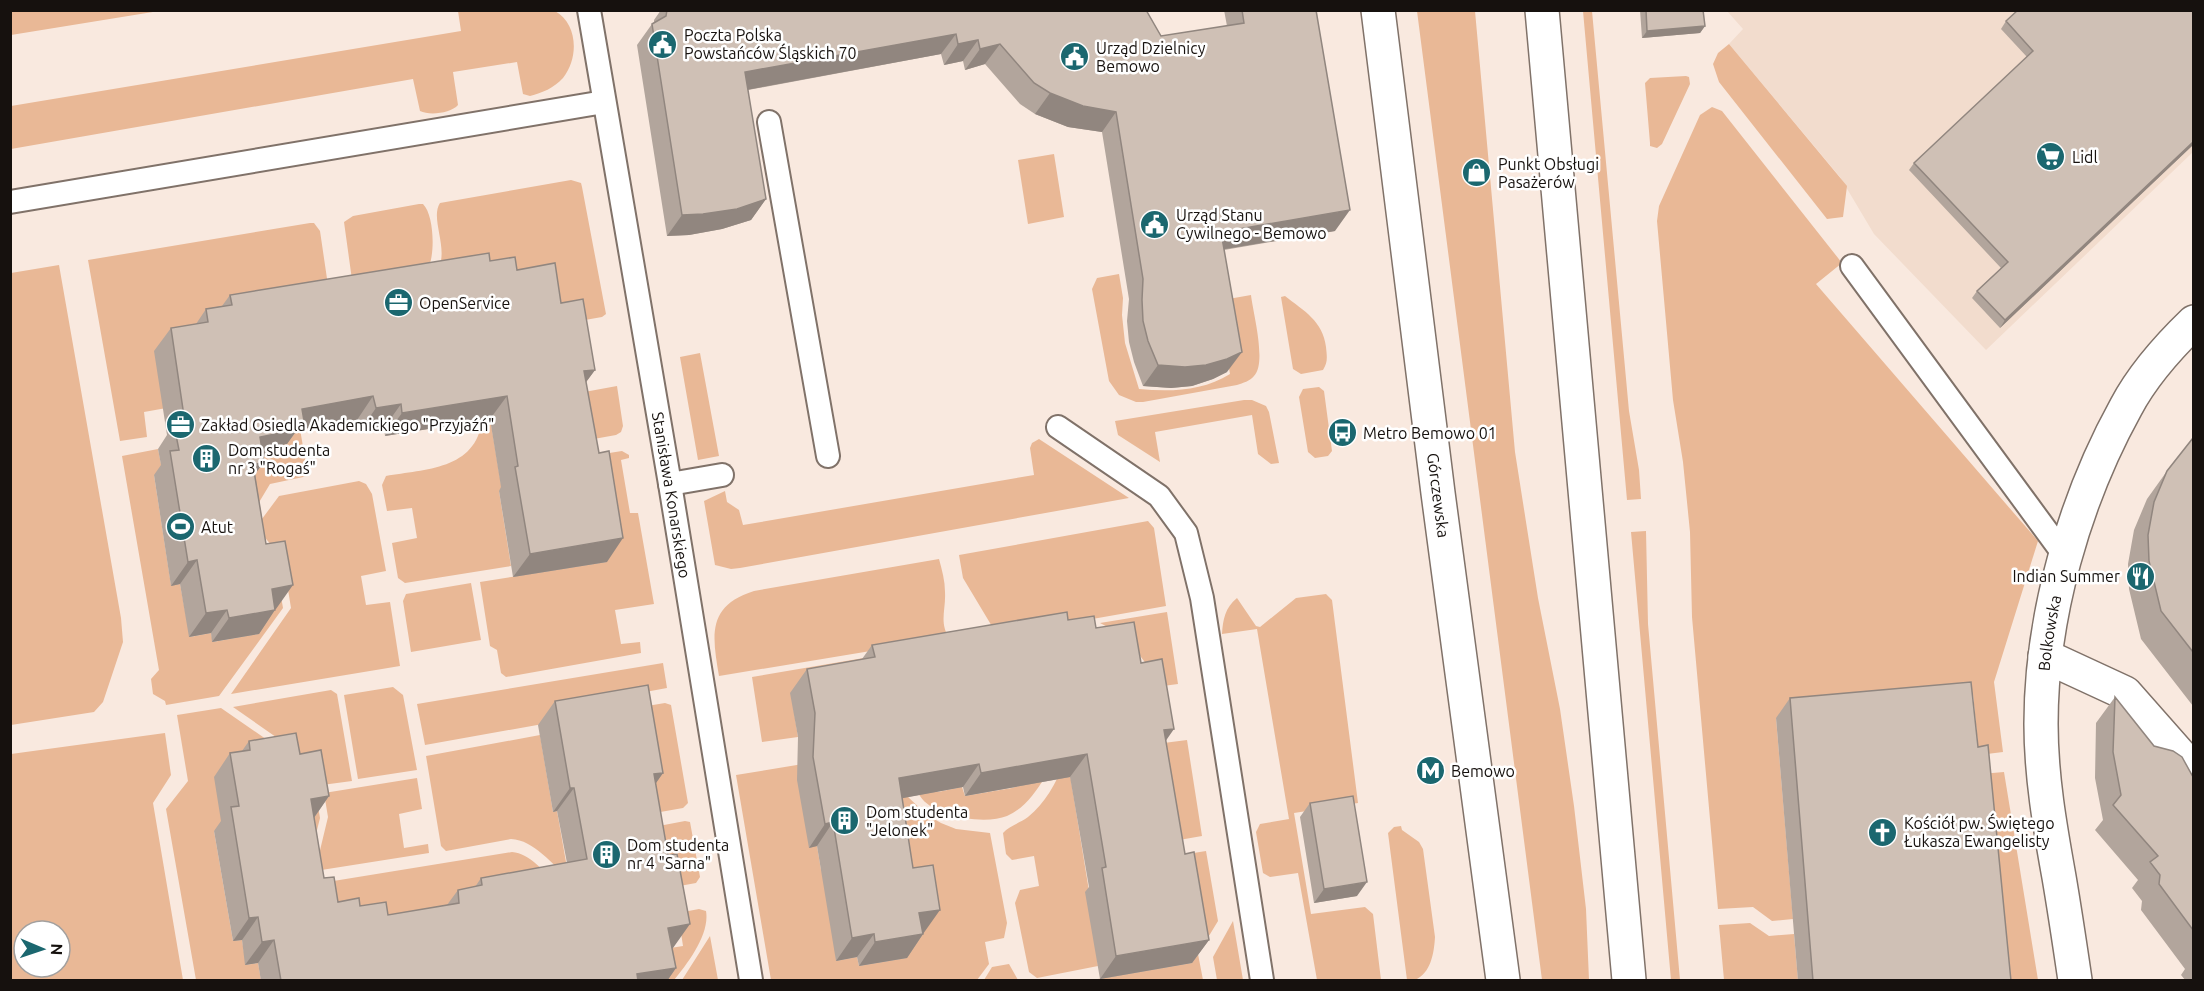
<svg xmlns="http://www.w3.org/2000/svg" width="2204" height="991" font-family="Ubuntu,sans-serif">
  <rect width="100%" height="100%" fill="#f9e9df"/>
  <path fill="#f2dccd" d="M1727,11H2193V152L1986,350L1874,234L1840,177L1729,44L1743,29Z"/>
  <path fill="#e9b896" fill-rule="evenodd" d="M11,10H159V11L11,35Z
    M458,11H555C578,24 579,58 563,78C554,88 542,93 530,96L523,94L517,62L453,72L458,105C451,113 430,116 420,111L413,79L11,149V106L461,31Z
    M1417,11H1475L1515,452L1538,598L1560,709L1574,806L1586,909L1589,980H1542Z
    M1583,11H1592L1629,411L1639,470L1641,499L1627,500Z
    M1729,44L1847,186L1843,217L1827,219L1719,82L1713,64L1718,53Z
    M1686,76L1689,77L1690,84L1662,144L1657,148L1650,146V143L1645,83L1650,78Z
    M1712,107L1722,111L1842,263L1816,284L2038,541L1994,682L2003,752L1979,755L1973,694L1776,718L1793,919L1772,921L1753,907L1718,909L1692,617L1690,532L1683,462L1673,400L1657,221L1659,206L1700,115Z
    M1054,154L1064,217L1028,224L1018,160Z
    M571,180L581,183L582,187L606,314L602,317L545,327L439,267C448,247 430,218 440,203Z
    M419,204H423C434,215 435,252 429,266L353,287L344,222L353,216Z
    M310,223H314L320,231L330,299L172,407L144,412L147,437L120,441L88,260Z
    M59,265L121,618L123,642L103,702L94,712L11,725V273Z
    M1119,274L1123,298L1122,315L1125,343L1139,389C1171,392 1203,391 1230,374L1217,301L1251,295C1253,313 1267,363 1254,376C1250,381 1243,383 1237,385L1143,402H1136L1119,395L1109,381L1092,289L1097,278Z
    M1285,296C1304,311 1323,321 1326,347C1327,357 1328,362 1323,370L1301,374L1293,369L1281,297Z
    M700,353L719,456L698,460L680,357Z
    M617,386L623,426L621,432L616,435L577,442L568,395Z
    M1319,387L1324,391L1332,451L1328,456L1315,458L1308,452L1299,397L1303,389Z
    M1244,400H1252L1266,406L1269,412L1279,463L1271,464L1258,454L1252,415L1155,432L1160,462L1118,435L1115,421Z
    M490,418L502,490L499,491L511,566L405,583L398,578L392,543L417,538L412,508L387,511L382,485L386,476C425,469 476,470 482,420Z
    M300,429L308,476L270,484L252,514L243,460L286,432Z
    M1039,439L1129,498L740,568L731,569L715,565L704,501L725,491L727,502L739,510L743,525L1034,475L1030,448L1032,443Z
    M158,449L163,474L154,475L171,585L180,584L190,637L211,633L213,642L258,634L275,562L283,608L219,696L166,705L165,701L153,694L151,679L159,670L122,456Z
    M622,451L629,455V458L621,460L630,513H638L654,604L615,610L621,644L640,642L641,653L506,677L501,673L497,650L490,646L480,582L606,562L590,456Z
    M359,481L366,484L372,494L386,571L361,576L366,605L390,602L400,666L231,694L291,608L283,559L256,527L279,496Z
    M1148,521L1154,528L1166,606L1007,634L993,628L963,578L959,555Z
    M1646,531L1648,624L1680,980H1671L1631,532Z
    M939,559C942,570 945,581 945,592C946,610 939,622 949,638L719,676C712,635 707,606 754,591Z
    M471,583L481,640L411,652L403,601L406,594Z
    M1326,594L1332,600L1358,803L1294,813L1311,914L1365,907L1373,914L1381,980H1317L1298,873L1270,877L1263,873L1256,832L1260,824L1289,819L1257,629L1222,634C1223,619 1225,608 1237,598L1256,626L1260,627L1296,598Z
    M1167,612L1178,684L1163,686L1125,636L1100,623Z
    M952,643L791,693L798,737L762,742L752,677Z
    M663,663L667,688L629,695L632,708L425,745L417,704Z
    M393,687L403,695L417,770L358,779L344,695Z
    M331,690L337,694L352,781L322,785L319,767L233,707Z
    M665,703L671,705L688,803L683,808L649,814L641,707Z
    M221,708L312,771L320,818L304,882L222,829L214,831L233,941L242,940L246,965L258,963L261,980H196L166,809L188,781L177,715Z
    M165,733L171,775L153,803L183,980H11V754ZM24,931H60V967H24Z
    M540,735L553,812L557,811L569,879C553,865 534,840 511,839L446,851L441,846L426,756Z
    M1187,740L1202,836L1162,843L1156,744Z
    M1067,756L1089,891L1098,966L1037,978L1029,972L1015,903L1020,890L1039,886L1034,856L1012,860L1006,854L1003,833C1009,826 1020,823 1028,817C1047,802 1058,779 1067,756Z
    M815,762L817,846L821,870L833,869L836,961L857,957L859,966L906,958L880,788L907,796L927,815L941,823L956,829L990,833L1007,923L1004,938L985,942L989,964L977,980H771L736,775Z
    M2004,772L2038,980H1999L1981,774Z
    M1045,777C1035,793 1025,808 1007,816C985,825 933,817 920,796C917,792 917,786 916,782L938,792L962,787L965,796L1012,788Z
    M417,778L422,809L399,814L404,848L428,844L429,853L315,871L328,817L324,793Z
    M685,821L690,822L700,877L696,883L663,889L643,829Z
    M1401,826L1402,830L1419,842L1423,849L1435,937C1434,953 1431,973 1415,980H1407L1388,833L1394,827Z
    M1206,851L1218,921L1198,954L1203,980H1092L1192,963L1175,856Z
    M512,852C530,853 545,873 558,885L344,930L315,884Z
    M699,909L706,911C710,934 688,963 674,980H657L652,951L683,946L678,913Z
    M1233,921L1243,980H1217L1213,957Z
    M1750,923L1769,936L1794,934L1798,980H1724L1719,925Z
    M710,936L718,980H682Z
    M1009,964L1018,980H984L992,967Z"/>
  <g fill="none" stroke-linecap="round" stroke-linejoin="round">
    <defs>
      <g id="lane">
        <path id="s1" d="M589,10L670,484L751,980"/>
        <path d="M769,122L828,456"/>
        <path d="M10,202L604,102"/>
        <path d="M1852,266L2065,556"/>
        <path d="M1058,427L1159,496L1186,533L1202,598L1262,980"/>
        <path d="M670,484L722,475"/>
      </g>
      <g id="street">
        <path d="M2045,656L2125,693L2194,771"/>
        <path id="s2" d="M2075,980C2070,946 2065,912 2059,877C2050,827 2041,776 2041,724C2041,617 2074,501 2126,407C2143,375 2168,347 2194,322"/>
      </g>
      <g id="secondary">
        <path id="s3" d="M1378,10L1438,493L1503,980"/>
        <path d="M1542,10L1629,980"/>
      </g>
    </defs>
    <use href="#lane" stroke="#807269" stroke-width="26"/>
    <use href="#street" stroke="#807269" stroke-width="36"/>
    <use href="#secondary" stroke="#807269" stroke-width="36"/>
    <use href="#lane" stroke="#fff" stroke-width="22"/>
    <use href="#street" stroke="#fff" stroke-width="33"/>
    <use href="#secondary" stroke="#fff" stroke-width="33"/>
  </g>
  <path fill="#b2a59c" d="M661,10H1146L1161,36L1227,26L1224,10H1316L1335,231L1224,250L1227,372L1213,379L1192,386L1171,388L1143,386L1134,362L1129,342L1127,321L1129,299L1102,132L1068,127L1035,114L1020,104L985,64L965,70L963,61L944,65L941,54L748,90L766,199L751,220L722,229L689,235L667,236L637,45L652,24L654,23V20Z
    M1640,10H1703L1705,26L1700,33L1642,38Z
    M2006,21L2193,145L2000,328L1972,298L1977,291L2001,268L1909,170L1914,163L2027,57L2001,29Z
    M490,261L517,270L561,303L595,370L586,382L607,562L513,577L499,491L501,487L490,419L385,436L384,428L359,432L357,420L297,430L287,444L271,447L264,457H263L255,474L276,609H275L259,634L212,642L211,633L189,637L180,584L171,586L154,475L161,465L158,449L167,435L154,351L171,328L196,324L206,309L222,306L230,295Z
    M2193,438V706L2141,639L2129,589L2128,564L2134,530L2147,499L2167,471Z
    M1068,620L1096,628L1141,663L1165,741L1185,854L1209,940L1192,963L1100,979L1085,892L1089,887L1070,777L965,796L963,787L902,798L923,934L907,958L859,966L857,957L836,961L817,846L809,848L797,780L798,737L790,693L807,669L862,659L872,645Z
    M2115,697L2154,746L2193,777V981H2186L2181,975L2185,969L2141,910L2142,901L2132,888L2138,880L2095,830L2103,820L2095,778L2096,723Z
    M1790,698L1978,747L2011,981H1798L1776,718Z
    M555,701L663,773L655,784L673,948H672L676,968L667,981H261L258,963L245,965L242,940L233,941L214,831L221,821L214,777L230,753L242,751L249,741L300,754L329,796L314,818L324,878L338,902L360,906L388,915L447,905L458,890L475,887L481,878L567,863L557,811L553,812L538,725Z
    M1310,803L1357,896L1314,903L1300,817Z"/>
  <path fill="#91867f" d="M1705,26L1700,33L1642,38L1647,31Z
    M956,34L941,54L730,93L745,72Z
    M978,40L963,61L944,65L958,44Z
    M1000,44L985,64L965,70L980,49Z
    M1050,93L1116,112L1102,132L1068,127L1035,114Z
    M2193,142V145L2000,328L2005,320Z
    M766,199L751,220L722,229L689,235L667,236L682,215Z
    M1350,210L1335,231L1207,252L1221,232Z
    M1242,352L1227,372L1213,379L1192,386L1171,388L1143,386L1158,365Z
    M595,370L578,393L584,371Z
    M373,396L357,420L297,430L287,444L271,447L264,457L243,460L260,437L279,425L302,409Z
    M507,396L490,419L385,436L402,413Z
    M401,404L384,428L359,432L376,408Z
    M264,462L247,485L253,465Z
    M623,538L607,562L513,577L530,554Z
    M197,560L180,584L171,586L188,562Z
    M293,585L276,609L255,612L272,589Z
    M227,610L211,633L189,637L206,613Z
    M275,610L259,634L212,642L229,618Z
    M1174,729L1158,752L1164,730Z
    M1087,754L1070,777L965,796L981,773Z
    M979,764L963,787L882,802L899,778Z
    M663,773L647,796L654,774Z
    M570,788H574L557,811L553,812Z
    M329,796L313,819L311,799Z
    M833,822L817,846L809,848L825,824Z
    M1367,882L1357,896L1314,903L1324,889Z
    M940,910L923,934L919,913Z
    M258,917L242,940L233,941L249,918Z
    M690,924L673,948L652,951L668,928Z
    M874,934L857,957L836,961L852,938Z
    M923,934L907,958L859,966L875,942Z
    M274,940L258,963L245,965L262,942Z
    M1209,940L1192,963L1100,979L1116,956Z
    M676,968L667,981H633L637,974Z"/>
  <path fill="#cfc0b5" stroke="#91867f" stroke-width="1.5" d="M667,10H1146L1161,36L1244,23L1242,10H1316L1350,210L1221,232L1242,352L1227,359L1206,365L1185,367L1158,365L1148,341L1143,321L1142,300L1143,279L1116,112L1083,106L1050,93L1034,83L1000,44L980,49L978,40L958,44L956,34L745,72L766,199L737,209L703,214L682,215L652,24L666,16Z
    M1646,10H1703L1705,26L1647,31Z
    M2018,10H2193V142L2005,320L1977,291L2008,262L1914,163L2033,51L2006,21Z
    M489,253L490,261L515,257L517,270L555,263L561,303L583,299L595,370L584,371L599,453L609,451L623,538L530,554L515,467L518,466L507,396L402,413L401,404L376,408L373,396L302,409L304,421L279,425L280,433L260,437L264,462L253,465L266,544L285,541L293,585L272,589L275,610L229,618L227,610L206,613L197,560L188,562L170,451L179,450L174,425L185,423L171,328L208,322L206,309L232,305L230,295Z
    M2193,438V652L2161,611L2149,561L2148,535L2154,502L2167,471Z
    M1067,612L1068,620L1094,616L1096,628L1134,622L1141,663L1162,659L1174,729L1164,730L1185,854L1194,852L1209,940L1116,956L1102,868L1106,867L1087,754L981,773L979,764L899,778L913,868L933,865L940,910L919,913L923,934L875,942L874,934L852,938L833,822L825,824L813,757L815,713L807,669L875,657L872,645Z
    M1971,682L1978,747L1988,745L2011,981H1813L1790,698Z
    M648,685L663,773L654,774L668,855L677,854L690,924L668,928L676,968L637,974L638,981H281L274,940L262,942L258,917L249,918L231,807L239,806L230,753L250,750L249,741L296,733L300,754L321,750L329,796L311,799L324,878L334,877L338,902L359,898L360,906L386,902L388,915L459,903L458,890L482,885L481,878L587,859L574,788H570L555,701Z
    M2115,697L2154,746L2173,751L2182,757L2193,777V930L2159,884L2160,875L2150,862L2158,856L2113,805L2121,795L2113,752Z
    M1353,796L1367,882L1324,889L1310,803Z"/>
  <defs>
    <symbol id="civic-disc" viewBox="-11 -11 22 22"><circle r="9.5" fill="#1b676f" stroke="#fff"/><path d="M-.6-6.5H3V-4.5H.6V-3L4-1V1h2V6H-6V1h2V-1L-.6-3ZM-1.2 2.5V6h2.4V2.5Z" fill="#fff"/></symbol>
    <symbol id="supermarket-disc" viewBox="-11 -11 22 22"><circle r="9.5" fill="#1b676f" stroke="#fff"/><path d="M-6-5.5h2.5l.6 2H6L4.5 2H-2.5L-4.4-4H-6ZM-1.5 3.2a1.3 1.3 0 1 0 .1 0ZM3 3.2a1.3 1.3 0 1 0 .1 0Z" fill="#fff"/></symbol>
    <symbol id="shop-disc" viewBox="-11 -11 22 22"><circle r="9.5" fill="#1b676f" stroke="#fff"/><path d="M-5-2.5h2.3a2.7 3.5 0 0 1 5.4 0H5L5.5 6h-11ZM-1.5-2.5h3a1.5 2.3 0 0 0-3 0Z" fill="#fff"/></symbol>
    <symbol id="office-disc" viewBox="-11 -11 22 22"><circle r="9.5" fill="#1b676f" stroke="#fff"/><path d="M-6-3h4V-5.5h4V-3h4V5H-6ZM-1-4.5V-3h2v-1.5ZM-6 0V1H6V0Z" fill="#fff"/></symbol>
    <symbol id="bus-disc" viewBox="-11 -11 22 22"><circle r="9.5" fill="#1b676f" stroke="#fff"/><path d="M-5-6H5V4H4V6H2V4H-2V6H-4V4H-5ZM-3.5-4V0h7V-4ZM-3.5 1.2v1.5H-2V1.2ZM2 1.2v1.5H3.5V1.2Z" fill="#fff"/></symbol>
    <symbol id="building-disc" viewBox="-11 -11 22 22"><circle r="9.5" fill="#1b676f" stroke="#fff"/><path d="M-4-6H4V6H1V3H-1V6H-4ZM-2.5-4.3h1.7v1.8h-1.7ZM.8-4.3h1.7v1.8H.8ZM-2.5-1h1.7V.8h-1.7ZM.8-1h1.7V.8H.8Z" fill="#fff"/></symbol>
    <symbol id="stadium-disc" viewBox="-11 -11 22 22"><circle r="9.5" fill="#1b676f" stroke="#fff"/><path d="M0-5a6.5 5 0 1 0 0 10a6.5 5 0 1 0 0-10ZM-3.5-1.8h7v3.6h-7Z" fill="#fff"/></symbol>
    <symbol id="restaurant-disc" viewBox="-11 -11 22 22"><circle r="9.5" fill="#1b676f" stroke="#fff"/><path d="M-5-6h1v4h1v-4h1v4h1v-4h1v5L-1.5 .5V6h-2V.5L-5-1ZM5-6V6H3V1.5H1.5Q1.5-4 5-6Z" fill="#fff"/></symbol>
    <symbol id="metro-disc" viewBox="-11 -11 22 22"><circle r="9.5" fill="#1b676f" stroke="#fff"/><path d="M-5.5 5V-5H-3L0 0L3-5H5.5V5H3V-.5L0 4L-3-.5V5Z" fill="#fff"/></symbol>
    <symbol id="church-disc" viewBox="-11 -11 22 22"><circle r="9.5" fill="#1b676f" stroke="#fff"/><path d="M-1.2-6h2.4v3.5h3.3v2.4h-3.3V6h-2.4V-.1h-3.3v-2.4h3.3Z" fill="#fff"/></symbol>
  </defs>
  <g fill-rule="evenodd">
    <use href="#civic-disc" x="646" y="28" width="33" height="33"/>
    <use href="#civic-disc" x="1058" y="40" width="33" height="33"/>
    <use href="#supermarket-disc" x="2034" y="140" width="33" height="33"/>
    <use href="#shop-disc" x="1460" y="156" width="33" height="33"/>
    <use href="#civic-disc" x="1138" y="208" width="33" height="33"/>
    <use href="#office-disc" x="382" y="286" width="33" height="33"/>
    <use href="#office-disc" x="164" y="408" width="33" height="33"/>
    <use href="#bus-disc" x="1326" y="416" width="33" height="33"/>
    <use href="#building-disc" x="190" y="442" width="33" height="33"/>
    <use href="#stadium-disc" x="164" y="510" width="33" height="33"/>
    <use href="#restaurant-disc" x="2124" y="560" width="33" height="33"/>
    <use href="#metro-disc" x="1414" y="754" width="33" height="33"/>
    <use href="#building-disc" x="828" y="804" width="33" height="33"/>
    <use href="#church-disc" x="1866" y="816" width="33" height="33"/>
    <use href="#building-disc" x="590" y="838" width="33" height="33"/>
  </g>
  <g text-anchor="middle" stroke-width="5" stroke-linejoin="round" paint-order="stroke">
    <g font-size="16" fill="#16110e" stroke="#fff" text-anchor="start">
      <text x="684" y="41">Poczta Polska<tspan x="684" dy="18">Powstańców Śląskich 70</tspan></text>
      <text x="1096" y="54">Urząd Dzielnicy<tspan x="1096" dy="18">Bemowo</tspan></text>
      <text x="2072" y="163">Lidl</text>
      <text x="1498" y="170">Punkt Obsługi<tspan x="1498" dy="18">Pasażerów</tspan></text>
      <text x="1176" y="221">Urząd Stanu<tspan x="1176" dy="18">Cywilnego - Bemowo</tspan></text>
      <text x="419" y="309">OpenService</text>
      <text x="201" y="431">Zakład Osiedla Akademickiego "Przyjaźń"</text>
      <text x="1363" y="439">Metro Bemowo 01</text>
      <text x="228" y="456">Dom studenta<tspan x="228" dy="18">nr 3 "Rogaś"</tspan></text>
      <text x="201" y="533">Atut</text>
      <text x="2120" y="582" text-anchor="end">Indian Summer</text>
      <text x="1451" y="777">Bemowo</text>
      <text x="866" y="818">Dom studenta<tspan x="866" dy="18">"Jelonek"</tspan></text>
      <text x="1904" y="829">Kościół pw. Świętego<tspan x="1904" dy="18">Łukasza Ewangelisty</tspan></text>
      <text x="627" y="851">Dom studenta<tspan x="627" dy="18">nr 4 "Sarna"</tspan></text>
    </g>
    <g font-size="16" fill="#16110e" stroke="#fff">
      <text dy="6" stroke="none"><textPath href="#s1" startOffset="492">Stanisława Konarskiego</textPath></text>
      <text dy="6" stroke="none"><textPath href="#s3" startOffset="489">Górczewska</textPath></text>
      <text dy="6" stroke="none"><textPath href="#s2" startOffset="350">Bolkowska</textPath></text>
    </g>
  </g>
  <rect width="2204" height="991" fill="none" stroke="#16110e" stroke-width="24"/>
  <g transform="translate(42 949) rotate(92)"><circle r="28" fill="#ffffff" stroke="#a2a09f" stroke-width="1.5"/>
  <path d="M0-4.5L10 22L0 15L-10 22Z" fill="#1b676f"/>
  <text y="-9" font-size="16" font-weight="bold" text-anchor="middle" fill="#16110e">N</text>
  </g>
</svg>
